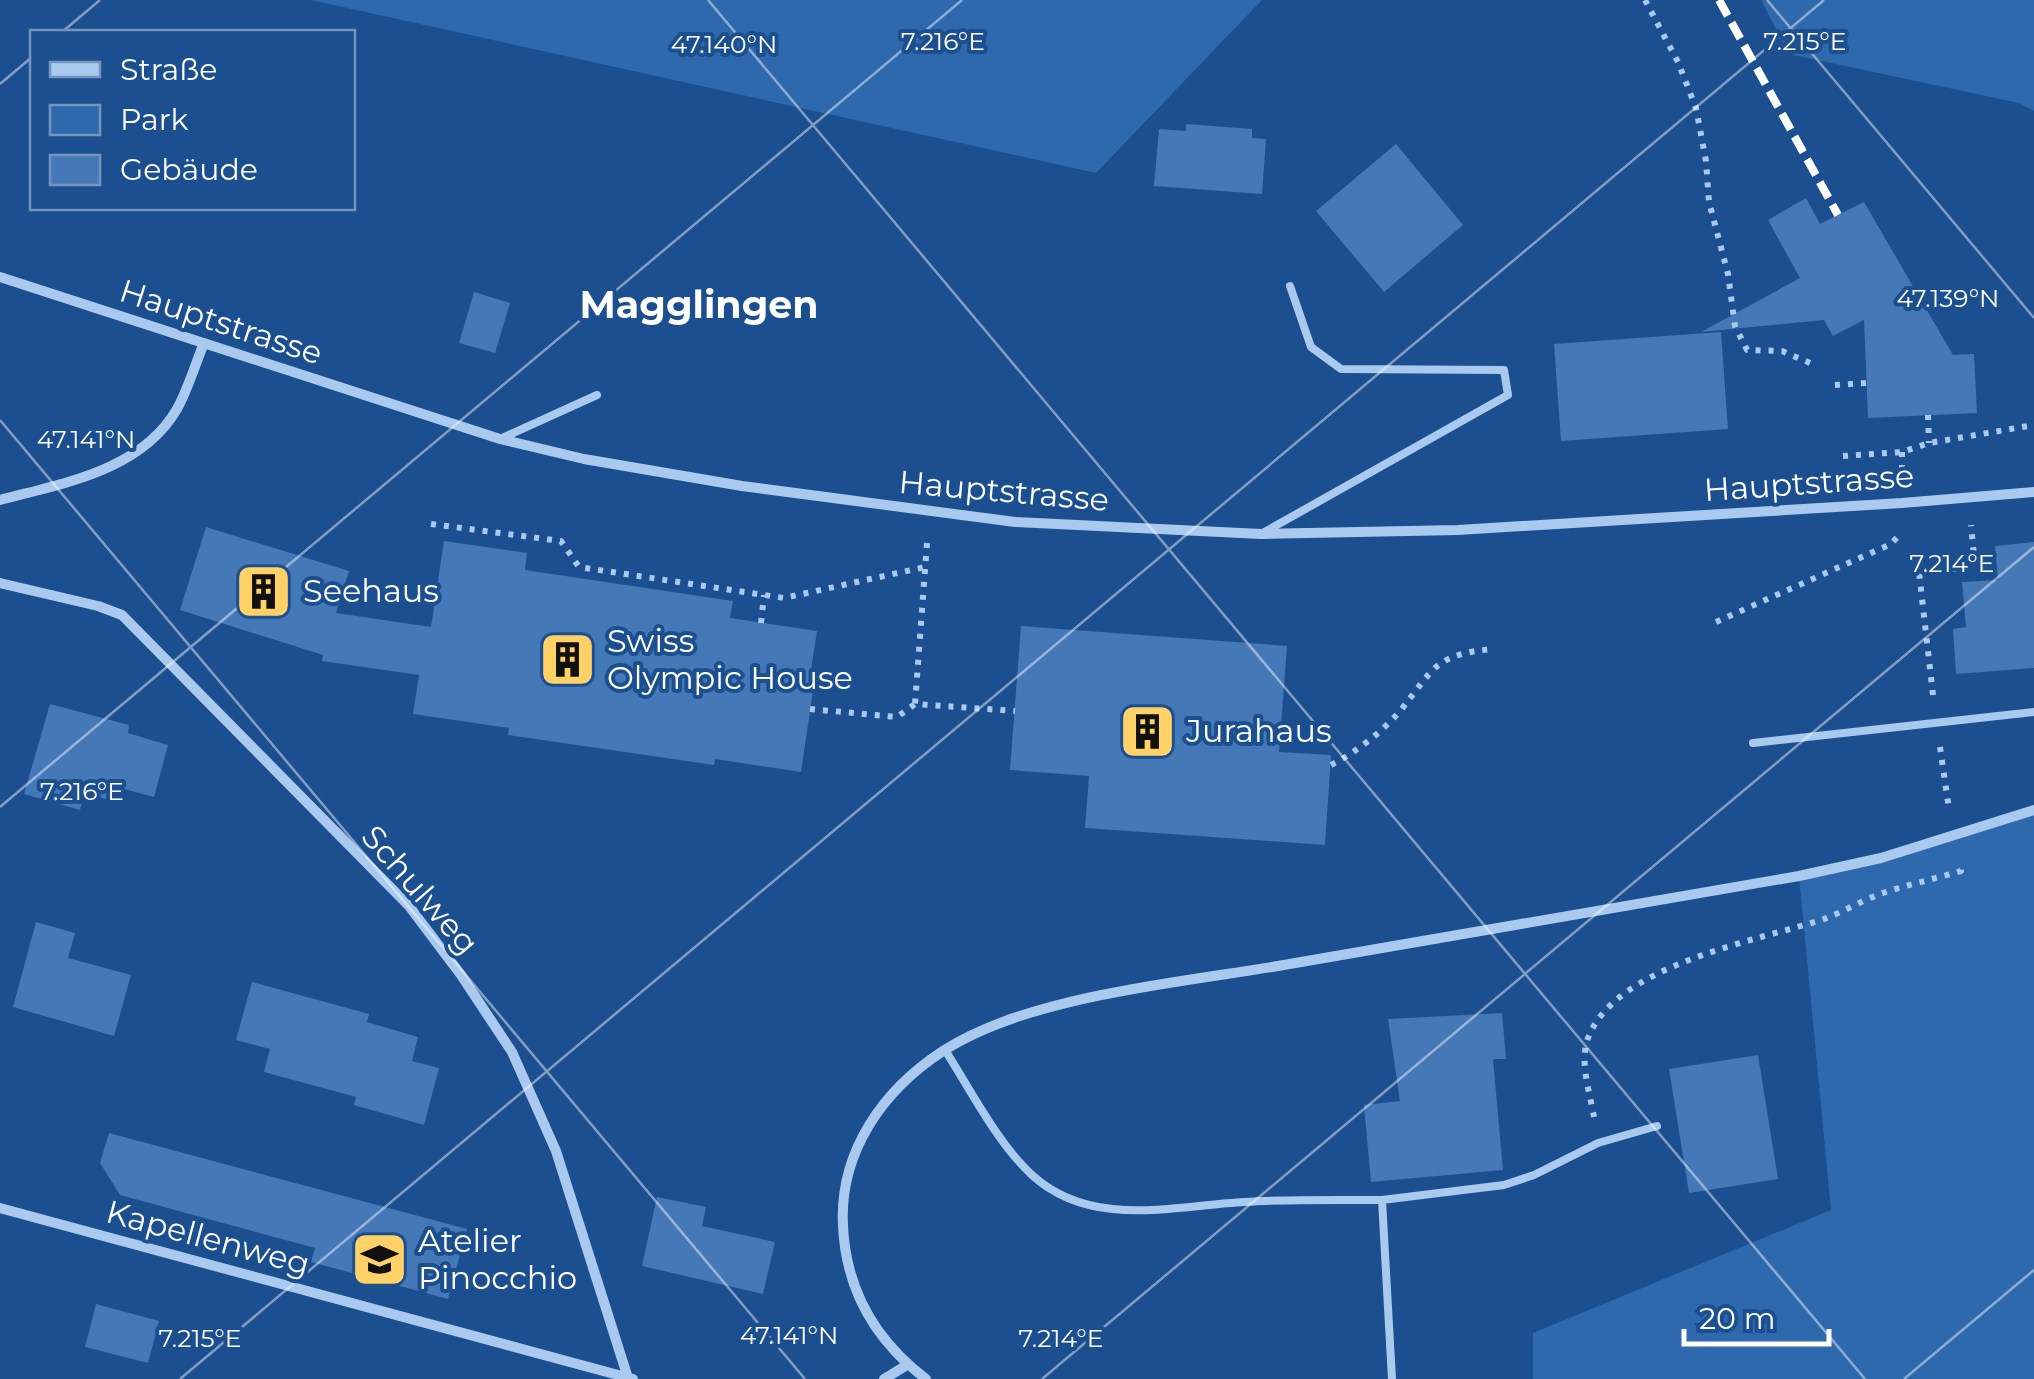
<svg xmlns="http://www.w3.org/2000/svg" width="2034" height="1379" font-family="Montserrat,sans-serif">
  <rect width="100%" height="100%" fill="#1b4f8f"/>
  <path fill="#2e69ad" d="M311,0H1262L1096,173Z
    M1761,0H2034V111L2019,103L1789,54Z
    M2034,810V1379H1533V1333L1831,1210L1799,876Z"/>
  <path fill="#4478b7" d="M1186,124L1252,129V138L1266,139L1262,194L1154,186L1159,129L1186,131Z
    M1396,144L1463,225L1384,292L1316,211Z
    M1806,198L1820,224L1864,202L1953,355L1974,354L1977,413L1868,418L1864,320L1833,336L1824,320L1701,332L1800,278L1768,220Z
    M474,292L510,303L495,353L459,343Z
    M1721,332L1728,429L1561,441L1554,344Z
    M206,527L349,571L336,613L431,627L444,541L527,553L525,570L733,601L730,618L817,631L811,670L816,671L801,772L715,759L714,765L508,735L509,728L413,714L419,675L322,661L323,655L180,610Z
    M2034,542V668L1956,674L1953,629L1966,627L1962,582L1998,580L1995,546Z
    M1021,626L1287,646L1279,752L1331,755L1325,845L1085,828L1089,776L1010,770Z
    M50,704L129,725L128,733L168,745L154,797L113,786L109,800L85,793L80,810L24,794Z
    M36,922L75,933L68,958L131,975L114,1036L13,1007Z
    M252,982L369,1014L367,1022L418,1037L412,1061L439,1068L424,1125L354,1105L356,1097L264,1072L270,1049L236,1040Z
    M1502,1013L1506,1059H1493L1503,1170L1371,1182L1364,1105L1400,1101L1388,1019Z
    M1758,1055L1778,1179L1689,1193L1669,1069Z
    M109,1133L467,1229L448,1299L311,1262L315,1248L120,1195L100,1163Z
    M657,1197L706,1207L702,1226L775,1242L763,1294L642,1266Z
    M96,1304L159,1321L148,1363L85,1347Z"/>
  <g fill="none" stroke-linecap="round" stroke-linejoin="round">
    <path stroke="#a9c9ee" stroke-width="6" stroke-dasharray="5 8" stroke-linecap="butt" d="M1645,0L1678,62L1696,108L1706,161L1709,202L1728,274L1735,326L1747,350L1782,351L1810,363
      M1835,385L1866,383
      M1928,415L1929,443
      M1902,452V476
      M1843,456L1902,452L1929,443L2034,425
      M431,524L561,541L579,567L784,598L925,567
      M927,543L915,704L1015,711
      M1716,622L1891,544L1902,532
      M761,623L764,595
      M1933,695L1919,572L1975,567L1971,525
      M810,709L897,717L915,704
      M1940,747L1949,809
      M1331,765C1355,753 1382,732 1400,711C1434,669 1434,654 1494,649
      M1594,1117C1590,1094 1580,1064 1587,1041C1612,965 1757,941 1824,919C1843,912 1861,901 1880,894C1906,885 1934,879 1961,871L1959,865"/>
    <path stroke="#a9c9ee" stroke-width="8" d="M500,439L597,395
      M1261,534L1508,395L1504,370L1341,369L1311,347L1290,286
      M1753,743L2034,712
      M945,1050C970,1089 998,1144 1032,1175C1091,1229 1173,1206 1244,1202C1290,1199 1336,1200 1382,1200
      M1392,1379L1382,1200L1504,1185L1534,1175L1598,1143L1657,1126"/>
    <path stroke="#a9c9ee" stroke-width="10" d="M0,277L500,439L584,459L742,486L1015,522L1261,534L1458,530L1902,503L2034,492
      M0,500C63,483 141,471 177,409C188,389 195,365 204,343
      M0,583L98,606L122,615L409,906L461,975L512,1052L556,1151L628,1378
      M0,1208L633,1379
      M884,1379L907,1365
      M926,1379C876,1341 846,1290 843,1226C839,1152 883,1090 943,1051C1028,996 1177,983 1278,966C1451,936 1625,906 1799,876L1881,858L2034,810"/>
    <path stroke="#fff" stroke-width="8" stroke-dasharray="18 8" stroke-linecap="butt" d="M1719,0L1838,215"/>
  </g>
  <path fill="none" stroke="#fff" stroke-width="2.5" stroke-opacity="0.45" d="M708,0L1865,1379M1767,0L2034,318M62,32L100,0M0,84L32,57M0,420L805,1379M0,807L962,0M180,1379L1824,0M1042,1379L2034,547M1904,1379L2034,1270"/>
  <defs>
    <symbol id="building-square" viewBox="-11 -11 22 22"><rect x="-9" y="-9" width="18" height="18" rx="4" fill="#ffd166" stroke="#1b4f8f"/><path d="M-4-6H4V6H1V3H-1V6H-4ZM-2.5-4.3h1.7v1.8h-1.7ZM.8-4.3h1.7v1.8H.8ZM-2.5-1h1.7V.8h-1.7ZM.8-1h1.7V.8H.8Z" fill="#111"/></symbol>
    <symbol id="school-square" viewBox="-11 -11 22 22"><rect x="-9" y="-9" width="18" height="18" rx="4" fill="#ffd166" stroke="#1b4f8f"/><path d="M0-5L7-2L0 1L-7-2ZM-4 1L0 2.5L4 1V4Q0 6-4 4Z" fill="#111"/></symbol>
  </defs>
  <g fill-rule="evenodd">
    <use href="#building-square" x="232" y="560" width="63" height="63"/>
    <use href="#building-square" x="536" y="628" width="63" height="63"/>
    <use href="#building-square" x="1116" y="700" width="63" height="63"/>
    <use href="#school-square" x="348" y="1228" width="63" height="63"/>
  </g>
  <g text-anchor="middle" stroke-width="8" stroke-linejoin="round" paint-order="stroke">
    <g font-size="32" fill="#fff" stroke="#1b4f8f">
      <text transform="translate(221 322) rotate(18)" y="11">Hauptstrasse</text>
      <text transform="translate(1809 483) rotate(-4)" y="11">Hauptstrasse</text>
      <text transform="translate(1004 491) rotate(5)" y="11">Hauptstrasse</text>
      <text transform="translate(420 890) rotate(49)" y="11">Schulweg</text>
      <text transform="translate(208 1238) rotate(15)" y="11">Kapellenweg</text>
    </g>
    <g font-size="32" fill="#fff" stroke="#1b4f8f" text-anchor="start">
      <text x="303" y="602">Seehaus</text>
      <text x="607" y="652">Swiss<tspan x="607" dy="37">Olympic House</tspan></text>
      <text x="1186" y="742">Jurahaus</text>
      <text x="418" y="1252">Atelier<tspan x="418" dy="37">Pinocchio</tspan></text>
    </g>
    <g font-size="38" font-weight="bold" fill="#fff" stroke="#1b4f8f">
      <text x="699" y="318">Magglingen</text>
    </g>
  </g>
  <g font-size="25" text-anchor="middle" fill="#fff" stroke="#1b4f8f" stroke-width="8" stroke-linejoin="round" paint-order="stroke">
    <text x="943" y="50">7.216°E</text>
    <text x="1805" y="50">7.215°E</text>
    <text x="724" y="53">47.140°N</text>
    <text x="1948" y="307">47.139°N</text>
    <text x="86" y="448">47.141°N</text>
    <text x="1952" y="572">7.214°E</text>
    <text x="82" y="800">7.216°E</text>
    <text x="789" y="1344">47.141°N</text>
    <text x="200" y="1347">7.215°E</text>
    <text x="1061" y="1347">7.214°E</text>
  </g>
  <rect x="30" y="30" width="325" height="180" fill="#1b4f8f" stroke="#7695bc" stroke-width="2.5"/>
  <rect x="50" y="62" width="50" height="15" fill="#a9c9ee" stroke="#7695bc" stroke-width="2.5"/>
  <text x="120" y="80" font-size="30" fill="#ffffff">Straße</text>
  <rect x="50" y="105" width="50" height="30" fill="#2e69ad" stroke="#7695bc" stroke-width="2.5"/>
  <text x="120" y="130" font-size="30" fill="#ffffff">Park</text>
  <rect x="50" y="155" width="50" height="30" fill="#4478b7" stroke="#7695bc" stroke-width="2.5"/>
  <text x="120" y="180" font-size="30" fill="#ffffff">Gebäude</text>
  <path d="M1684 1329v15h145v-15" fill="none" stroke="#ffffff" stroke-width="5"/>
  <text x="1699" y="1329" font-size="30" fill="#ffffff" stroke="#1b4f8f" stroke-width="8" paint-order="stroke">20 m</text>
</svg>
